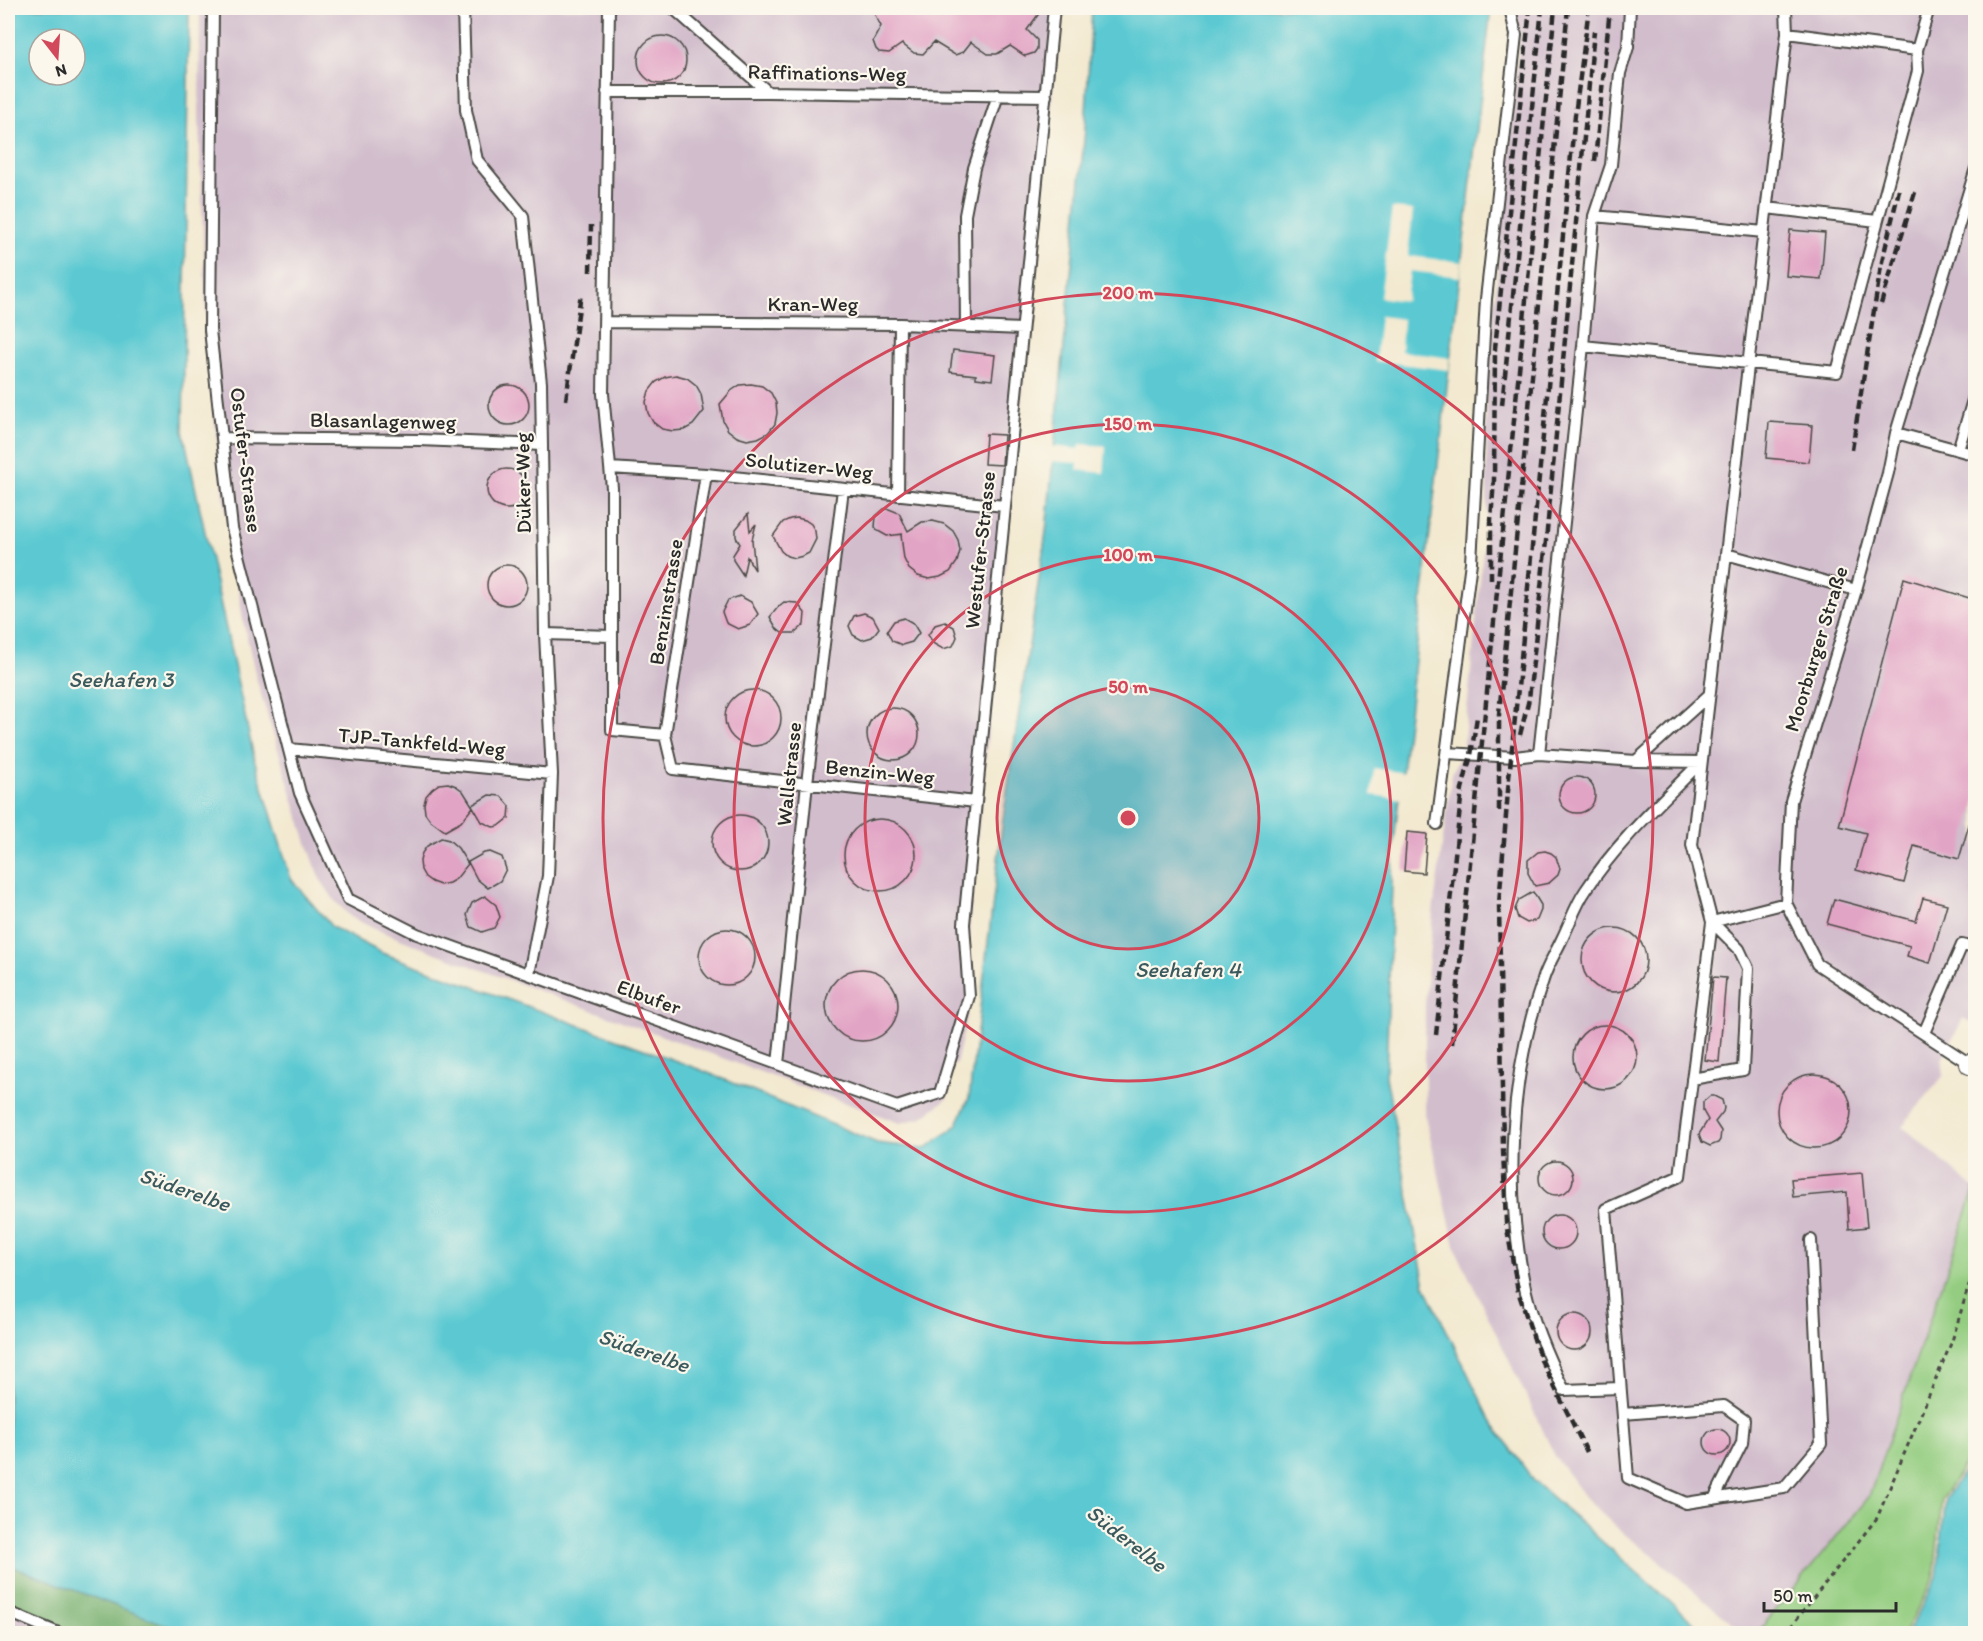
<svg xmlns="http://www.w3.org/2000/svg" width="1983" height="1641" font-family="Itim,sans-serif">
  <rect width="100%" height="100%" fill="#fbf7ec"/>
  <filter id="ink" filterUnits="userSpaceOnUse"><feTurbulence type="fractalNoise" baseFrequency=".0167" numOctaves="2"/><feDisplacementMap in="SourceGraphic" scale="12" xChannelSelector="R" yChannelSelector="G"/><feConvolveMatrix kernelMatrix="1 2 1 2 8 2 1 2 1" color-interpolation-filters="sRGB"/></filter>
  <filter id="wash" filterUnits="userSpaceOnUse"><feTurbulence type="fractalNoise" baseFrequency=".008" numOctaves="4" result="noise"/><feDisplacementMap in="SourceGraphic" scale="24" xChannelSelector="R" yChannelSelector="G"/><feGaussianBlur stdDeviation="1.35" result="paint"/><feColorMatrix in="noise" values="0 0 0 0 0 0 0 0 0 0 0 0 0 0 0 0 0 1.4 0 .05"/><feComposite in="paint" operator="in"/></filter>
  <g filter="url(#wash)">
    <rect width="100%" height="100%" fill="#f3e9d0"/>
    <path fill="#d1bdcc" d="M200,8H1061L970,912L967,1017L956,1064L951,1065L947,1099L921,1118L900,1123L433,952L375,929L351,917L335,901L320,879L306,840L257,681L243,620L226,511L208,368L199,119Z
      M1514,8H1975V1025L1963,1018L1942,1060L1944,1075L1902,1126L1975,1189L1864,1512L1759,1633H1743L1656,1558L1623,1533L1590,1503L1556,1458L1456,1250L1425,1116V1004L1433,912L1452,774L1463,749L1487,513L1486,393L1520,34Z
      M8,1606L76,1633H8Z"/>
    <path fill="#94cd81" stroke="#607c56" stroke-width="1.5" d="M1975,1188V1448L1942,1499L1934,1577L1905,1633H1757L1869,1497Z"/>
    <path fill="#77b06f" stroke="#516e4d" stroke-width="1.5" d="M8,1565L190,1633H76L8,1606Z"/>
    <path fill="#5cc9d2" stroke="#447a7e" stroke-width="1.5" fill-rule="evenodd" d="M8,8H189L183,431L255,762L291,879L332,927L382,953L701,1070L877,1143L925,1149L956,1126L969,1098L1003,819L1046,532L1085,130L1092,8H1491L1393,850L1386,1077L1425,1286L1491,1421L1534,1481L1705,1633L190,1634L8,1565ZM39,39H75V75H39Z
      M1975,1454L1976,1629L1974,1633H1908L1937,1577L1946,1498Z"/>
    <path fill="#f3e9d0" d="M1392,208L1413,210L1408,256L1462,262L1460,277L1410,271L1406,301L1380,298Z
      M1380,316L1403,319L1401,351L1450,358L1449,370L1375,361Z
      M1080,444L1106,446L1104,473L1077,470L1078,463L1049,461L1051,446L1079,449Z
      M1374,768L1405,773L1402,799L1371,795Z"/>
    <g id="blocks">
      <path fill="#e2a4c5" d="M871,8H1043L1027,30L1037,40V49L1034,53L1025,56L1010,46L997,54H988L971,42L963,52L955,55L934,42L923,54L914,53L902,44L889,53L879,52L876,49L873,41L881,26Z
        M638 60a24 24 0 1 1 48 0a24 24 0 1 1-48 0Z
        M1790,230L1825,233L1821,279L1786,276Z
        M953,350L995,355L992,380L976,378V375L950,372Z
        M676,375L687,378L696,385L701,394L704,411L693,425L684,430L673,431L662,429L653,422L648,413L646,402L649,391L656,382L665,377Z
        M751,384L762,386L771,393L776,403L777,413L775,424L768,433L758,438L747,440L737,437L728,430L723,421L720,404L731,391L740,385Z
        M489 405a20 20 0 1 1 40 0a20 20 0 1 1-40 0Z
        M1769,422L1812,425L1809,462L1766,458Z
        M986,434L1004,435L1002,465L984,464Z
        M487 489a20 20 0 1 1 40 0a20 20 0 1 1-40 0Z
        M884,509H889L899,513L908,531L922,522L933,521L944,524L953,531L958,540L960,551L957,562L950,572L940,577L929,579L918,576L909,569L904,559L901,535L903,534L887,536L878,531L875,527L876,516Z
        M748,514L750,531L756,524L752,540L755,570L747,557L743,575L733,560V555L740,544L736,537V529Z
        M797,518L805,520L811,524L815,531L816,539L809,553L803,556L795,558L787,556L781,551L773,536L783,522L790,519Z
        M487 585a20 20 0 1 1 40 0a20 20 0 1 1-40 0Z
        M1904,578L1976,600V801L1959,859L1914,846L1904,883L1856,870L1866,833L1839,826Z
        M740,596L751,602L758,614L750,625L738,629L726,623L722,612L728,600Z
        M784,602L797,603L805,613L804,625L795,633H782L777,629L770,617L779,606Z
        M864,613L873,617L879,628L872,637L862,640L853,635L849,626L854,616Z
        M904,618L913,623L919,633L912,642L902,645L892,641L887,631L894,621Z
        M945,622L954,627L957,637L953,646L943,649L934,644L928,635L935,625Z
        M725 718a28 28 0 1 1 56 0a28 28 0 1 1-56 0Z
        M867 734a26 26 0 1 1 52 0a26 26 0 1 1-52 0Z
        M1559 795a18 18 0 1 1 36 0a18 18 0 1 1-36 0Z
        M448,783L456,786L463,791L473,807L461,822L445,831L430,820L425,813L424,804L426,796L432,789L439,784Z
        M489,795L501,796L510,806L509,818L499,826L493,827L482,822L472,805Z
        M712 843a28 28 0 1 1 56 0a28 28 0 1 1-56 0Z
        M844 855a36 36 0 1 1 72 0a36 36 0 1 1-72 0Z
        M1407,832L1427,834L1424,873L1404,871Z
        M441,838L449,840L458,848L468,864L456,879L449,883L440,885L432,882L425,877L421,870L420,861L422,853L427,846Z
        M1545,851L1551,853L1556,857L1560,869L1558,875L1549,883L1535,886L1528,873V860L1538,852Z
        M490,852L502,857L506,869L500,881L488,888L477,879L468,862L484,853Z
        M1533,892L1541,905V910L1537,920L1527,923L1518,918L1515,909L1519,900Z
        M485,896L496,905L500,917L494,928L482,932L471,927L467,915L472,903Z
        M1923,898L1947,904L1930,963L1907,956L1910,946L1827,924L1834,899L1916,921Z
        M1582 960a32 32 0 1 1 64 0a32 32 0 1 1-64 0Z
        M699 957a28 28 0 1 1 56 0a28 28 0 1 1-56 0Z
        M826 1005a36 36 0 1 1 72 0a36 36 0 1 1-72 0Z
        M1713,977L1726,978L1719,1062L1705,1060Z
        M1573 1057a32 32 0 1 1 64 0a32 32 0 1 1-64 0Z
        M1777 1111a37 37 0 1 1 74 0a37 37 0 1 1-74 0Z
        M1710,1096H1714L1722,1100L1724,1108L1723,1112L1715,1122L1721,1131L1720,1140L1718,1143L1710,1146L1702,1142L1699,1134L1708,1120L1703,1111V1102Z
        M1539 1178a17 17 0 1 1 34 0a17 17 0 1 1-34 0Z
        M1862,1173L1867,1227L1849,1229L1847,1192L1793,1197L1791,1179Z
        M1542 1232a17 17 0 1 1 34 0a17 17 0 1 1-34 0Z
        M1556 1332a18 18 0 1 1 36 0a18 18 0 1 1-36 0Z
        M1704 1442a13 13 0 1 1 26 0a13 13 0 1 1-26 0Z"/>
    </g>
  </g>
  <g filter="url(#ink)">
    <use href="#blocks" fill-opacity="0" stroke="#494844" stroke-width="1.5"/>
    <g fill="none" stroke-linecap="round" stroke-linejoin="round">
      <defs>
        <path id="service" d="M213,8L210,330L232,528L300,793L348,899L417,934L897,1107L940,1093L969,996L964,924L1054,8
          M463,8L466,110L477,160L523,216L541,383L545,634L552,774L548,876L529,974
          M609,8L603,394L612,488V730L665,735
          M673,8L768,92
          M1786,8L1787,33
          M607,92H768L1046,96
          M1767,208L1877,221
          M1594,216L1764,232
          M604,322L900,324L1022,329
          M966,326L965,215L974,168L998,95
          M1583,346L1837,372L1918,71L1917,50
          M1896,433L1958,450L1976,390
          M222,438L419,440L542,445
          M1958,450L1976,455
          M610,468L706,474L1004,506
          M706,474L665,735L673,769L976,802
          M898,495L900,324
          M1726,554L1856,590
          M545,634L612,636
          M289,749L552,774
          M1447,753L1515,757L1539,754L1636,761L1701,762
          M1539,754L1583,346L1594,216L1611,165L1620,73L1628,47L1630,8
          M1636,761L1709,695
          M1437,824L1471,562L1486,299L1516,35L1510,8
          M1786,903L1712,922L1680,1176L1606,1209L1628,1478L1686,1503L1784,1488L1821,1444L1811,1240
          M1924,1033L1962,945L1976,948
          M778,1064L807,783L843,489
          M1970,1064L1817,964L1786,903L1791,801L1856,590L1888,473L1896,433L1976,168
          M1692,1079L1743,1070L1748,968L1739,949L1712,922L1692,845L1787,33L1917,50L1929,8
          M1620,1388L1564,1390C1548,1358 1533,1323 1525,1288C1504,1187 1509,1078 1543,980C1547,966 1556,952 1562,939C1570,923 1576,904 1586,890C1618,841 1660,803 1701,762
          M1623,1414L1724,1406L1744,1420L1742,1443L1714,1499
          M8,1612L61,1634"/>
        <path id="minor" d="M1970,1064L1976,1066"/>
      </defs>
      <use href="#service" stroke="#494844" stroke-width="14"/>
      <use href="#minor" stroke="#494844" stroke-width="22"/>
      <path stroke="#494844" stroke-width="3" stroke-dasharray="4.5 4.5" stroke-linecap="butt" d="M1785,1634L1877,1518L1952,1341L1976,1262"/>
      <use href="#service" stroke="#fff" stroke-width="10"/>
      <use href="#minor" stroke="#fff" stroke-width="20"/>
      <path stroke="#2b2b2b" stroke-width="4.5" stroke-dasharray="9 4.5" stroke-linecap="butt" d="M1595,161L1610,8
        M590,272L591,225
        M1881,304L1916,189
        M566,400L581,293
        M1502,405L1542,8
        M1852,450L1881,266L1899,190
        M1491,580V520L1494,480L1495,348L1530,8
        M1520,735L1529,699L1546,541L1594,31
        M1499,811V714L1568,8
        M1436,1035L1462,789L1471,755L1477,717
        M1452,1044L1555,8
        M1587,1452L1541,1360L1518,1291L1506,1223L1503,1149L1499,904L1509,778L1575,115L1589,8"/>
    </g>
  </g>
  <circle cx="1128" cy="818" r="131" fill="#d1495b" fill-opacity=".12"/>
  <g fill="none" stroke="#d1495b" stroke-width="3">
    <circle cx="1128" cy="818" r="131"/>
    <circle cx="1128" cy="818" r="263"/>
    <circle cx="1128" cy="818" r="394"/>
    <circle cx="1128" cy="818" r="525"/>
  </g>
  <g text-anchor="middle" stroke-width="4.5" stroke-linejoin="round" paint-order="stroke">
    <g font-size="21" fill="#2b2b2b" stroke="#fbf7ec">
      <text transform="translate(827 73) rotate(1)" y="7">Raffinations-Weg</text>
      <text x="813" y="311">Kran-Weg</text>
      <text transform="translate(383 421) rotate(1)" y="7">Blasanlagenweg</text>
      <text transform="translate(246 460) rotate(83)" y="7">Ostufer-Strasse</text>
      <text transform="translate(809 466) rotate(6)" y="7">Solutizer-Weg</text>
      <text transform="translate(523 483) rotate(-91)" y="7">Düker-Weg</text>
      <text transform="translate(980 550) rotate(-84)" y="7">Westufer-Strasse</text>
      <text transform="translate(666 602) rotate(-81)" y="7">Benzinstrasse</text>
      <text transform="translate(1816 649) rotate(-73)" y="7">Moorburger Straße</text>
      <text transform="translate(422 742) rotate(5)" y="7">TJP-Tankfeld-Weg</text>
      <text transform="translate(880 772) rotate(6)" y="7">Benzin-Weg</text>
      <text transform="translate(789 774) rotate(-84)" y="7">Wallstrasse</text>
      <text transform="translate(649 997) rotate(20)" y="7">Elbufer</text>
    </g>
    <g font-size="22" font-style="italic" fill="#3a5a5d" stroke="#fbf7ec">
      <text x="121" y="687">Seehafen 3</text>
      <text x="1188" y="977">Seehafen 4</text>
      <text transform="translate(185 1189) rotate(19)" y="8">Süderelbe</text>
      <text transform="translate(644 1350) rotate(19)" y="8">Süderelbe</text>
      <text transform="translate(1127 1538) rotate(38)" y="8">Süderelbe</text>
    </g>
  </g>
  <circle cx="1128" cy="818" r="9" fill="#d1495b" stroke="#fbf7ec" stroke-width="3"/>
  <g font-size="18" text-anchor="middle" font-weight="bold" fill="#d1495b" stroke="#fbf7ec" stroke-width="4.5" stroke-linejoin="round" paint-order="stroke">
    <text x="1128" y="299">200 m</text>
    <text x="1128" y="430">150 m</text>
    <text x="1128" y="561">100 m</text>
    <text x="1128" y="693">50 m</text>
  </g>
  <rect width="1983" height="1641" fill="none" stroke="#fbf7ec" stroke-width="30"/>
  <g transform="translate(57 57) rotate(163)"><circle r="28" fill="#fbf7ec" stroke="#a8a59f" stroke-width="1.5"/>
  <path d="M0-4.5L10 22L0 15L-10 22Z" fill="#d1495b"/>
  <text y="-9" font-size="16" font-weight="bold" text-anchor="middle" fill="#2b2b2b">N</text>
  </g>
  <path d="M1764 1602v9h132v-9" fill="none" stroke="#2b2b2b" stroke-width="3"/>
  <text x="1773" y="1602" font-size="18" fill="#2b2b2b" stroke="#fbf7ec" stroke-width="4.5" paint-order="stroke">50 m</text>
</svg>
